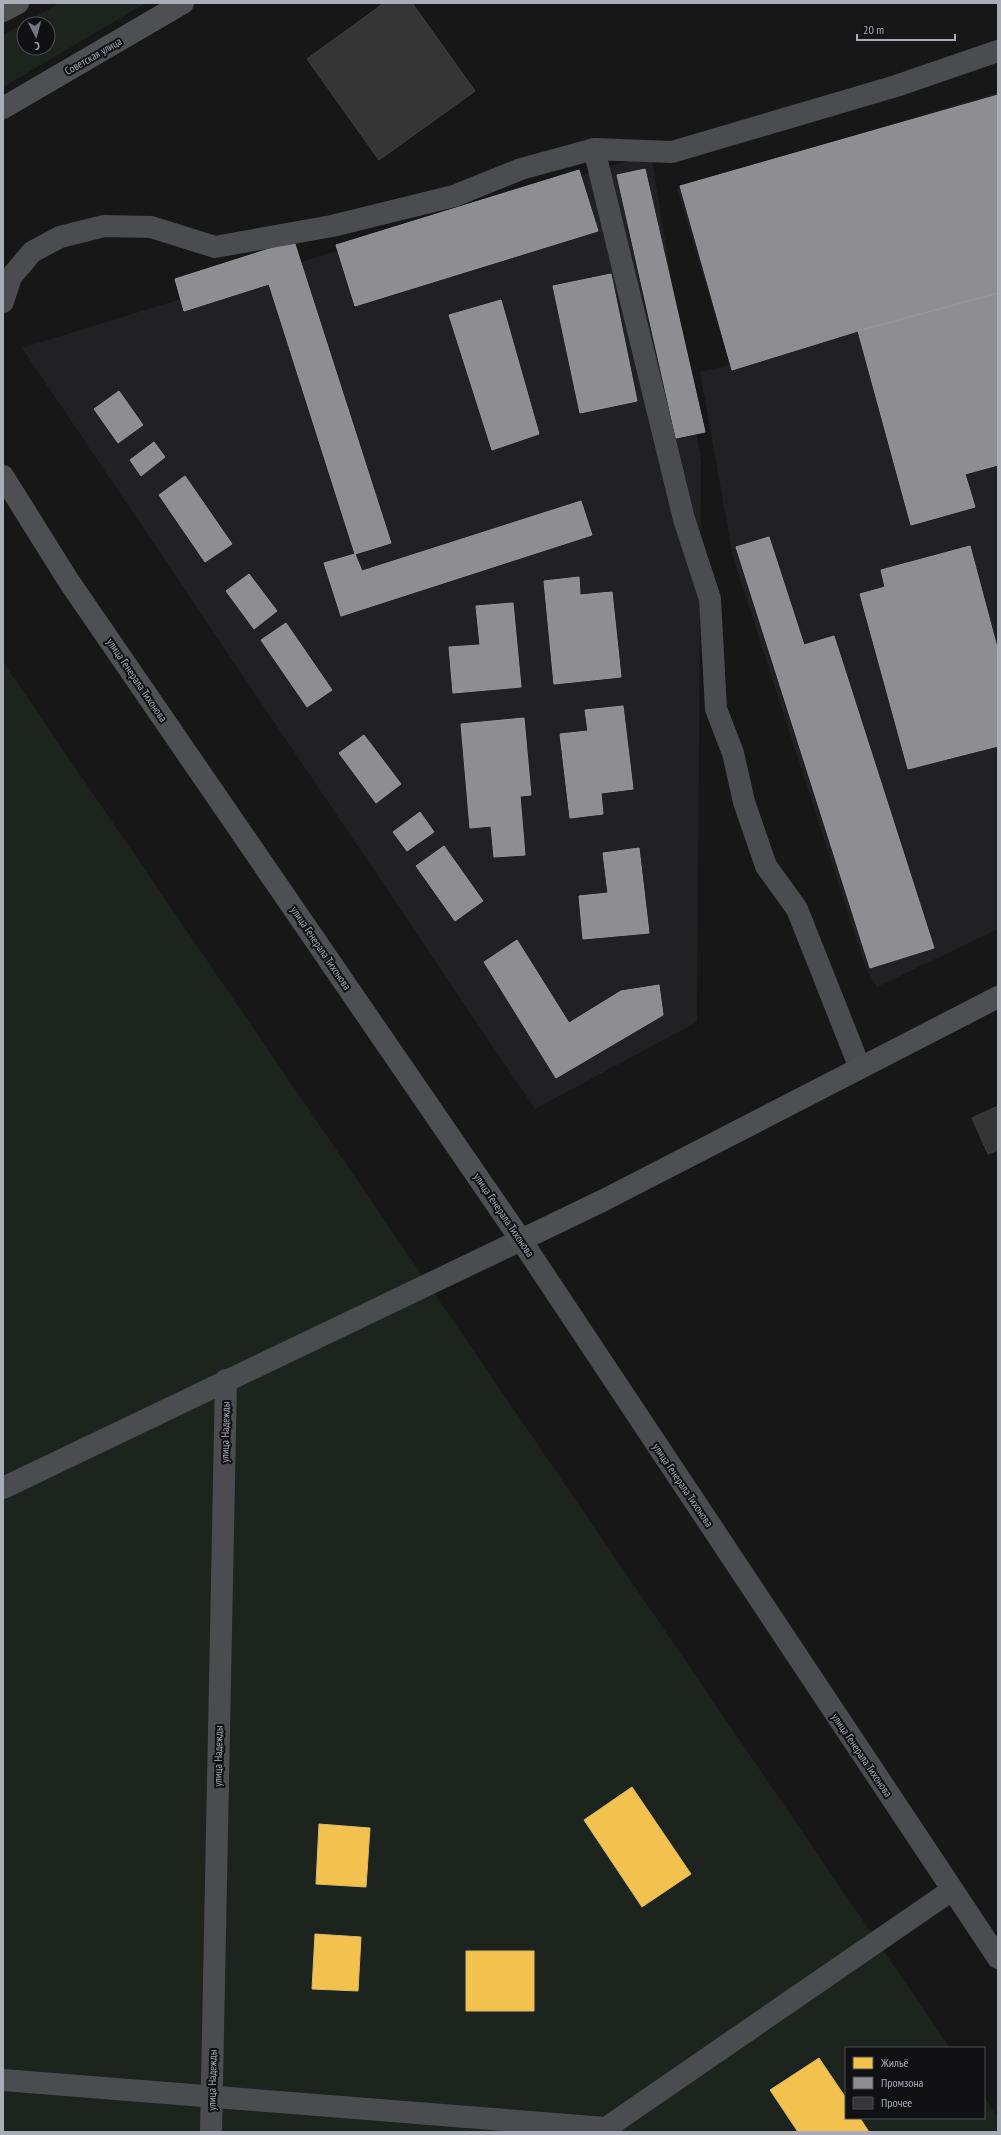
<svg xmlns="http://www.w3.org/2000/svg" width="1001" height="2135" font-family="'PT Sans Narrow',sans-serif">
  <rect width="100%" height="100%" fill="#171717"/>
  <path fill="#212123" d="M998,92V929L877,987L866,969L733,557L700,372L730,365L677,189Z
    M651,154L701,461L697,1022L535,1109L22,348Z"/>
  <path fill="#1d241e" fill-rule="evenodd" d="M60,3H146L3,87V35ZM24,24H48V48H24Z
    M3,662L950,2048H846V2118H984V2097L998,2118V2132H3Z"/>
  <path fill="#f2c14e" stroke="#dcbb6e" d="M632,1787L691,1874L642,1907L584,1820Z
    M319,1824L370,1828L366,1887L316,1884Z
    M315,1934L361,1937L358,1991L312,1989Z
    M466,1951H534V2011H466Z
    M819,2058L846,2098V2118H860L869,2132H798L770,2090Z"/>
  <path fill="#8d8d92" stroke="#95979d" d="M998,95V293L858,331L732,370L680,186Z
    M645,169L705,432L676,438L617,175Z
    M579,170L598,231L355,306L336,245Z
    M294,241L391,543L355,554L269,284L184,311L175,279Z
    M611,274L637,401L580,413L553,286Z
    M998,293V465L965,474L975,507L911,525L858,331Z
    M501,300L539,434L492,450L449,315Z
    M119,391L143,425L118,443L94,409Z
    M154,442L165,457L141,476L130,460Z
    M185,476L232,544L205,562L159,495Z
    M581,501L592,535L341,616L324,563L355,554L362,571Z
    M769,537L804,645L834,636L934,948L870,968L736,547Z
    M970,546L998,651V746L908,769L860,594L885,587L881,570Z
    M249,574L277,611L254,629L226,591Z
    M579,577L580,595L612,592L621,677L554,684L544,581Z
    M513,603L521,687L453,693L449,647L480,645L476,606Z
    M286,623L332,690L307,707L261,640Z
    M623,706L633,789L601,793L603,814L570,818L560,734L588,731L585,710Z
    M524,718L531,795L520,796L525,855L494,857L491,826L470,828L461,724Z
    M364,735L401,784L376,803L339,753Z
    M420,812L434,832L407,851L393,832Z
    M444,846L483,901L455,921L416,866Z
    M639,848L649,933L583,939L579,896L608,893L603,853Z
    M517,940L569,1023L621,991L659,985L663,1015L556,1078L484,962Z"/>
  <path fill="#353536" stroke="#3f4043" d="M384,3H412L475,91L379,160L307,59Z
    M998,1106V1150L988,1154L972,1118Z"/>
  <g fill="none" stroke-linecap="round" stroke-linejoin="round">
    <path stroke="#4b4c50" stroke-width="22" d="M594,149L684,519L710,599L716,709L733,753L744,802L766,866L797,909L860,1068
      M3,302L11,277L32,252L60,237L104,226L151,227L215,247L332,226L454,196L521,169L594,149L672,152L896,86L998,51
      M3,1488L521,1240L998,1958
      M3,2080L606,2128L952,1890
      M211,2132L226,1380"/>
    <path stroke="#4d4f52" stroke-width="22" d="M3,11L18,3
      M3,108L183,3
      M3,476L68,580L521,1240L604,1200L998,997"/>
  </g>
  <g text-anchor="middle" stroke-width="4" stroke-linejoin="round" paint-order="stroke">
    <g font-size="11" fill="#a8adb8" stroke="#111113">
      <text transform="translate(93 56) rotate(-30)" y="4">Советская улица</text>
      <text transform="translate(137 680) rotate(56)" y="4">улица Генерала Тихонова</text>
      <text transform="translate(321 948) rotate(56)" y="4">улица Генерала Тихонова</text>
      <text transform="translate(504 1215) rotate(56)" y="4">улица Генерала Тихонова</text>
      <text transform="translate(225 1432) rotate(-89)" y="4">улица Надежды</text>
      <text transform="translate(683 1485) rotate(56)" y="4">улица Генерала Тихонова</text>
      <text transform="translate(862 1755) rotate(56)" y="4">улица Генерала Тихонова</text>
      <text transform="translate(218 1756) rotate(-89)" y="4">улица Надежды</text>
      <text transform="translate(212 2080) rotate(-89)" y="4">улица Надежды</text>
    </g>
  </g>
  <rect width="1001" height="2135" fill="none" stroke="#a8adb8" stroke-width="8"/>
  <rect x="845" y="2047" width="140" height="72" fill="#111113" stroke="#4d4f55"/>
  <rect x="853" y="2057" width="20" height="12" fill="#f2c14e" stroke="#4d4f55"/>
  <text x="881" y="2067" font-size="12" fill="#a8adb8">Жильё</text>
  <rect x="853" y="2077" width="20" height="12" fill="#8d8d92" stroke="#4d4f55"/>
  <text x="881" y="2087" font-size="12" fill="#a8adb8">Промзона</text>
  <rect x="853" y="2097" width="20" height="12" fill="#353536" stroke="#4d4f55"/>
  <text x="881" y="2107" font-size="12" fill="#a8adb8">Прочее</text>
  <g transform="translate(36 36) rotate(174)"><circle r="19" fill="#111113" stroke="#4d4f55"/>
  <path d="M0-3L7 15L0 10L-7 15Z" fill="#757880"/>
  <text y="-6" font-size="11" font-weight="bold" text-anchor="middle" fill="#a8adb8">С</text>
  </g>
  <path d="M857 34v6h98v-6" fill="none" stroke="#a8adb8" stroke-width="2"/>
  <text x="863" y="34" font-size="12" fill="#a8adb8" stroke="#111113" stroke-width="3" paint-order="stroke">20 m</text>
</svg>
